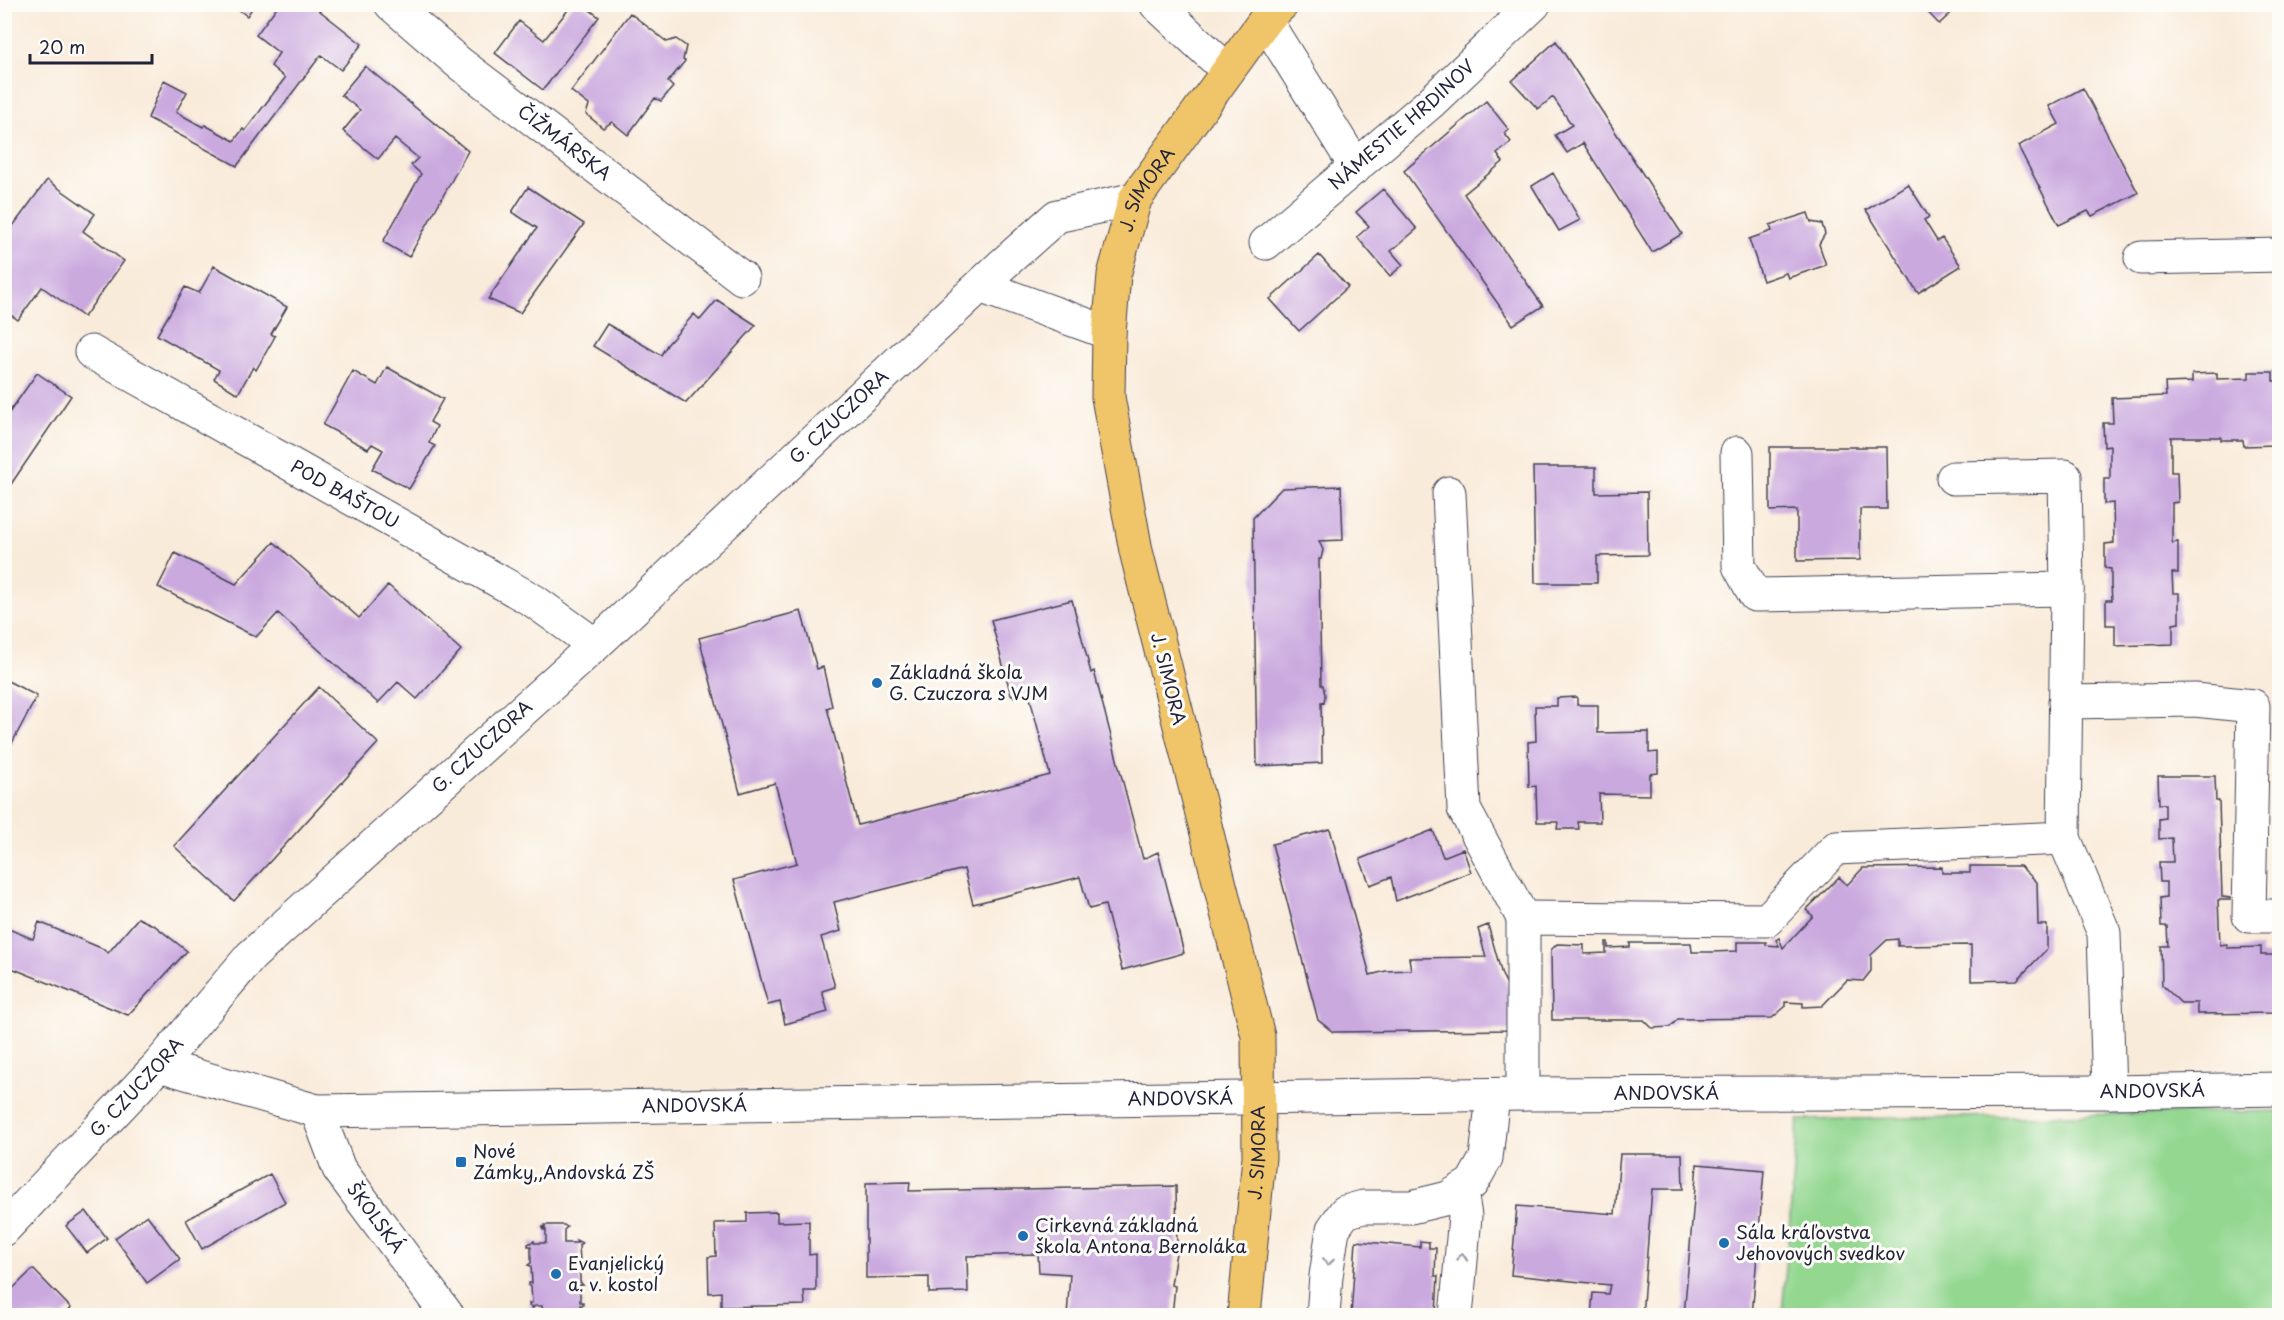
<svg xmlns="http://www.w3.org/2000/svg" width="2284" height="1320" font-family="'Playpen Sans',sans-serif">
  <rect width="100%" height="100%" fill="#fdfcf7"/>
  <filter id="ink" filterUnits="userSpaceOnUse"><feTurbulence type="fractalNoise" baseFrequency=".0167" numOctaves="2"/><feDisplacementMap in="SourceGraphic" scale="12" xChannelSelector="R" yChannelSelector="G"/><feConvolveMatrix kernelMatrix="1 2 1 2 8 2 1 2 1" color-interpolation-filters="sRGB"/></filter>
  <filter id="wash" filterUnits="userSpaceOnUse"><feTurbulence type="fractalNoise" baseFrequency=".008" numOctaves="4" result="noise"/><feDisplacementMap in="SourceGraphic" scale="24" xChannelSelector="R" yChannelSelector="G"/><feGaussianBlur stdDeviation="1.35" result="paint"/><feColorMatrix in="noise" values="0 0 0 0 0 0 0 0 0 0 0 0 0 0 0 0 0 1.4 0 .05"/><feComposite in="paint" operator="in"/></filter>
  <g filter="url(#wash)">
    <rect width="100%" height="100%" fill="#f9ebda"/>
    <path fill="#93d790" stroke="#5a7c66" stroke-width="1.5" d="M2279,1111V1315H1782L1798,1120Z"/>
    <g id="blocks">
      <path fill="#caa9df" d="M231,4H255L247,16Z
        M279,4H311L362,44L341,70L321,55L237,166L148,118L164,80L187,92L176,112L203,127L205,125L234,141L243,129L245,131L285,78L271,66L279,53L256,35Z
        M1920,4H1961L1939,24Z
        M572,5H583L599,17L543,90L495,53L519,21L544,40Z
        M630,13L667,42L676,39L686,46L683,60L685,61L668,82L673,87L661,101L655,98L628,135L612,122L603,128L586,114L589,105L571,91Z
        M1556,41L1682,234L1652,252L1583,143L1567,153L1555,135L1572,125L1553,97L1538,109L1512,81Z
        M365,66L468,151L409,257L383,242L421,174L411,165L418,158L395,139L378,159L343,131L360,110L341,95Z
        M2083,88L2138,193L2092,216L2088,211L2059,225L2018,146L2059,124L2049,106Z
        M1486,101L1509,130L1504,133L1511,142L1497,154L1503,162L1464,194L1543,306L1513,325L1404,171Z
        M1553,173L1580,220L1559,231L1532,186Z
        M47,180L95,214L83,231L124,261L84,317L42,287L18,320L4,310V238Z
        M1908,184L1929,217L1924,220L1937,241L1942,238L1961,266L1918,293L1866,210Z
        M528,187L584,224L520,313L488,299L537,228L512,212Z
        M1383,189L1417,229L1391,251L1403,265L1390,276L1357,237L1369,226L1356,212Z
        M1808,213L1811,222L1822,224L1825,234L1819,244L1826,265L1788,278L1786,273L1763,281L1749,239L1772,231L1770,225Z
        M1319,255L1348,287L1299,331L1270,299Z
        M214,266L287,307L271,334L275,336L273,340L256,370L253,367L238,394L214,379L219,370L157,335L185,287L199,293Z
        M717,300L756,325L686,403L593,346L607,324L661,355L667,345L694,314L700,320Z
        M387,367L443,399L430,422L437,426L429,443L435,446L409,489L372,469L383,450L372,444L368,449L323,425L353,371L377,385Z
        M2249,372H2273V381H2280V439H2274V445L2244,446L2243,440H2221V437H2171V472H2177L2178,502L2172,503V543L2178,542V573H2172L2173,593H2179V623L2173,624V644L2115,646V625H2106V600H2112L2111,585V569L2105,568V544L2114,543L2113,503L2104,504V479H2110V446L2104,447L2103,423H2113L2112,398L2166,396L2165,383L2192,382V374L2217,373V379L2249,378Z
        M37,373L71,396L7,490L4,489V415L6,417Z
        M1770,447H1886L1887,509H1860V560L1797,561V510L1770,511Z
        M1533,467H1596V493L1647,492L1648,555L1597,556V583H1535Z
        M1341,486L1343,540L1319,541L1323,550L1321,559H1319L1321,685H1323L1325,695L1324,703L1321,702L1322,763L1257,766L1253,518L1282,488Z
        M274,542L359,618L388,585L461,650L417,699L398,682L378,703L278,613L256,637L158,587L175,553L236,584Z
        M1072,600L1091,673L1094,671L1143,859L1158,852L1184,953L1122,970L1105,905L1089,909L1080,877L973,904L964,869L834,902L841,931L821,937L835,987L822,991L828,1012L785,1024L780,1002L768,1005L734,880L797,863L775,783L740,793L699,638L801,611L817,669L823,667L832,706L827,708L858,825L1050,775L1029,694L1014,697L1013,694L1011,695L991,620Z
        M4,679L37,696L4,758Z
        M319,687L378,743L234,901L174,846Z
        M1577,697V705H1598V733L1649,732V753L1658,752V773L1650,774V795L1599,794L1600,822H1578L1579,829H1557L1558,822H1537L1536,786L1529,787L1528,742L1536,741L1535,706H1557V698Z
        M2158,776H2215L2216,801H2219L2222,897L2230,898V900H2218L2220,945L2227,944V948L2261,947V955H2280V1013L2197,1014V1003H2181L2162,985L2161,946H2168L2167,926H2161L2160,898L2166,897V882H2160L2159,862H2173L2172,838L2159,839V819L2165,818V804H2159Z
        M1330,829L1370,975L1386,971L1411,970L1409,958L1486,957L1478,929L1488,925L1502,975L1511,992L1515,1030L1333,1032L1318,1020L1272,844Z
        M1433,830L1443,857L1463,849L1471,872L1396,901L1391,877L1370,885L1360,859Z
        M1970,866H2020L2037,882L2038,925H2047V949L2017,980L1971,981V945L1898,946V939L1887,940L1871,955V971L1863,981L1847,980L1822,1006L1803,1007V1003L1785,1002V1007L1772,1018L1678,1019L1670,1027L1652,1028L1644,1020H1552L1551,950L1557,944L1584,945V954L1606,953V942H1608V948L1630,947V943H1691L1692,952H1713L1737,951V942H1766V945L1779,946L1776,940L1779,938L1783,948L1813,916L1806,910L1839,877L1847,885L1863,868L1942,867V873H1970Z
        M138,918L155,926L187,951L128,1015L4,965V927L33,939L39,922L101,948L108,953Z
        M1620,1154H1682L1683,1189H1652L1642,1316H1591L1593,1293L1608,1294L1610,1285L1511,1275L1517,1206L1615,1214Z
        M1697,1164L1764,1170L1752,1316H1684Z
        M270,1174L285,1202L202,1249L186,1220Z
        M910,1182L909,1191L1176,1186L1177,1246L1171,1285L1175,1286L1172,1316H1067L1070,1274L1039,1272L1038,1254L967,1256L968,1292L929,1293V1277L866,1278V1183Z
        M86,1211L107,1238L87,1253L66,1226Z
        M777,1212V1222L809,1221V1255L816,1254V1291H804L805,1305L721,1307V1292L709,1293L708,1257L716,1256L715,1223L747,1222V1213Z
        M147,1215L180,1259L147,1283L115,1238Z
        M545,1225H564L567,1227L564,1230V1243H577L576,1240L582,1243L579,1245L580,1262H582L583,1265H580V1282L583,1285H580V1302H583V1305H580L581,1316H543L542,1306H535L532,1309V1306H529V1303H532L531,1286H529V1283H532L531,1266L528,1265L531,1263V1246H528V1244L534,1241V1243H546V1230H543V1227L545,1228Z
        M1356,1241L1420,1247V1241L1429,1242V1248H1436L1435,1276H1438L1436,1315L1351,1316Z
        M33,1269L71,1308L63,1316H4V1297Z"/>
    </g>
  </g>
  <g filter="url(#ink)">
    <use href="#blocks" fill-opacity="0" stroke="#424053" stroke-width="1.5"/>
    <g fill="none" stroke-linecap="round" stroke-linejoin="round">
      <defs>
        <g id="minor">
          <path id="s1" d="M391,4L459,63L742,278"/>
          <path d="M1156,4L1227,70"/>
          <path d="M1265,20L1356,167"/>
          <path id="s2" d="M1266,243L1430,103L1534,4"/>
          <path d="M2141,258L2280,255"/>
          <path d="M980,286L1109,333"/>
          <path id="s3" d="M91,352L534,601L595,645"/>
          <path d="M1737,453L1739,566L1755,595L2067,589"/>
          <path d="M1953,478L2065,476L2067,589L2064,838L2104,933L2109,1092"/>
          <path d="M1449,493L1464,809L1523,918"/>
          <path d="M2065,702L2195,700L2253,706L2249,916H2280"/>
          <path id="s4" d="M159,1065L317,1111L1523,1094L2109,1092L2280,1089"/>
          <path d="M1523,1094V918L1767,920L1836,848L2064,838"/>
          <path id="s5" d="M317,1111L339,1169L448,1316"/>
          <path id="s6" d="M4,1229L159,1065L251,956L595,645L1002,265L1057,216L1135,199"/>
          <path d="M1323,1316L1326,1276L1333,1229L1345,1212L1363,1207H1411L1448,1198L1472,1183L1486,1158L1493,1095"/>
          <path d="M1456,1316L1465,1216L1461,1191"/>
        </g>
        <g id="major">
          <path id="s7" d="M1244,1316L1259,1157L1258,1036L1136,551L1108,397L1109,333L1114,275L1135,199L1265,20L1282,4"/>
        </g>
      </defs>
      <use href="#minor" stroke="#424053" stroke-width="35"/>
      <use href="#major" stroke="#424053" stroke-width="35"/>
      <use href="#minor" stroke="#fff" stroke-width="33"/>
      <use href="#major" stroke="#f0c469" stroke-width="33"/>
    </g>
    <defs><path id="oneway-chevron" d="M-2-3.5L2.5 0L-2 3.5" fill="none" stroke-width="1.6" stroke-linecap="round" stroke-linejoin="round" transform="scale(1.5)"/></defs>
    <g stroke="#9c9ca7">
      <use href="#oneway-chevron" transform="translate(1462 1257) rotate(-85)"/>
      <use href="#oneway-chevron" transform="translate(1328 1262) rotate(99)"/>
    </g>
  </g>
  <g fill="#1f6fb2" stroke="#fdfcf7" stroke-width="2">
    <circle cx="877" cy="683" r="6"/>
    <rect x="455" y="1156" width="12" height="12" rx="3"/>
    <circle cx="1023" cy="1236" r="6"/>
    <circle cx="1724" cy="1243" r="6"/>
    <circle cx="556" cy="1274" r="6"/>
  </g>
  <g text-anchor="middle" stroke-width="6" stroke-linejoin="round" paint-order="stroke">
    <g font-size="18" fill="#22223b" stroke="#fdfcf7">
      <text dy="6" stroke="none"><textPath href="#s2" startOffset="180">NÁMESTIE HRDINOV</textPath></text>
      <text dy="6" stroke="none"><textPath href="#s1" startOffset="222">ČIŽMÁRSKA</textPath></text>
      <text dy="6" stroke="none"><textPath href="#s7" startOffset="1152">J. SIMORA</textPath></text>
      <text dy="6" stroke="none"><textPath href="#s6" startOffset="1166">G. CZUCZORA</textPath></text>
      <text dy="6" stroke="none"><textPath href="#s3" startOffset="291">POD BAŠTOU</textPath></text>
      <text transform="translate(1168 679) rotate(76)" y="6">J. SIMORA</text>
      <text dy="6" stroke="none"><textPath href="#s6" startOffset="680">G. CZUCZORA</textPath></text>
      <text dy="6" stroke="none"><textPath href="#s6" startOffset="194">G. CZUCZORA</textPath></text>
      <text dy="6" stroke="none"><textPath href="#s4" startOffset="2000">ANDOVSKÁ</textPath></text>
      <text dy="6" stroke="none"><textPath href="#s4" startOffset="1514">ANDOVSKÁ</textPath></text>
      <text dy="6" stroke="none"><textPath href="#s4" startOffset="1028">ANDOVSKÁ</textPath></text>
      <text dy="6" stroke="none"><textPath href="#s4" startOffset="542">ANDOVSKÁ</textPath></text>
      <text dy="6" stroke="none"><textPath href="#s7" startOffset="164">J. SIMORA</textPath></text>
      <text dy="6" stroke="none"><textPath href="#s5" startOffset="123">ŠKOLSKÁ</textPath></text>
    </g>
    <g font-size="18" fill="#22223b" stroke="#fdfcf7" text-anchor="start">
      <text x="889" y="679">Základná škola<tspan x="889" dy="21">G. Czuczora s VJM</tspan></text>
      <text x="473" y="1158">Nové<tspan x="473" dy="21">Zámky,,Andovská ZŠ</tspan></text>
      <text x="1035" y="1232">Cirkevná základná<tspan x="1035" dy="21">škola Antona Bernoláka</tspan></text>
      <text x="1736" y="1239">Sála kráľovstva<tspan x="1736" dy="21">Jehovových svedkov</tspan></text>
      <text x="568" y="1270">Evanjelický<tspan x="568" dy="21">a. v. kostol</tspan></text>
    </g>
  </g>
  <rect width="2284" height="1320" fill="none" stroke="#fdfcf7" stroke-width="24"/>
  <path d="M30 54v9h122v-9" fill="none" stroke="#22223b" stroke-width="3"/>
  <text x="39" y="54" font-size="18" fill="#22223b" stroke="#fdfcf7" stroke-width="4.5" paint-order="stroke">20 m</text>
</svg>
